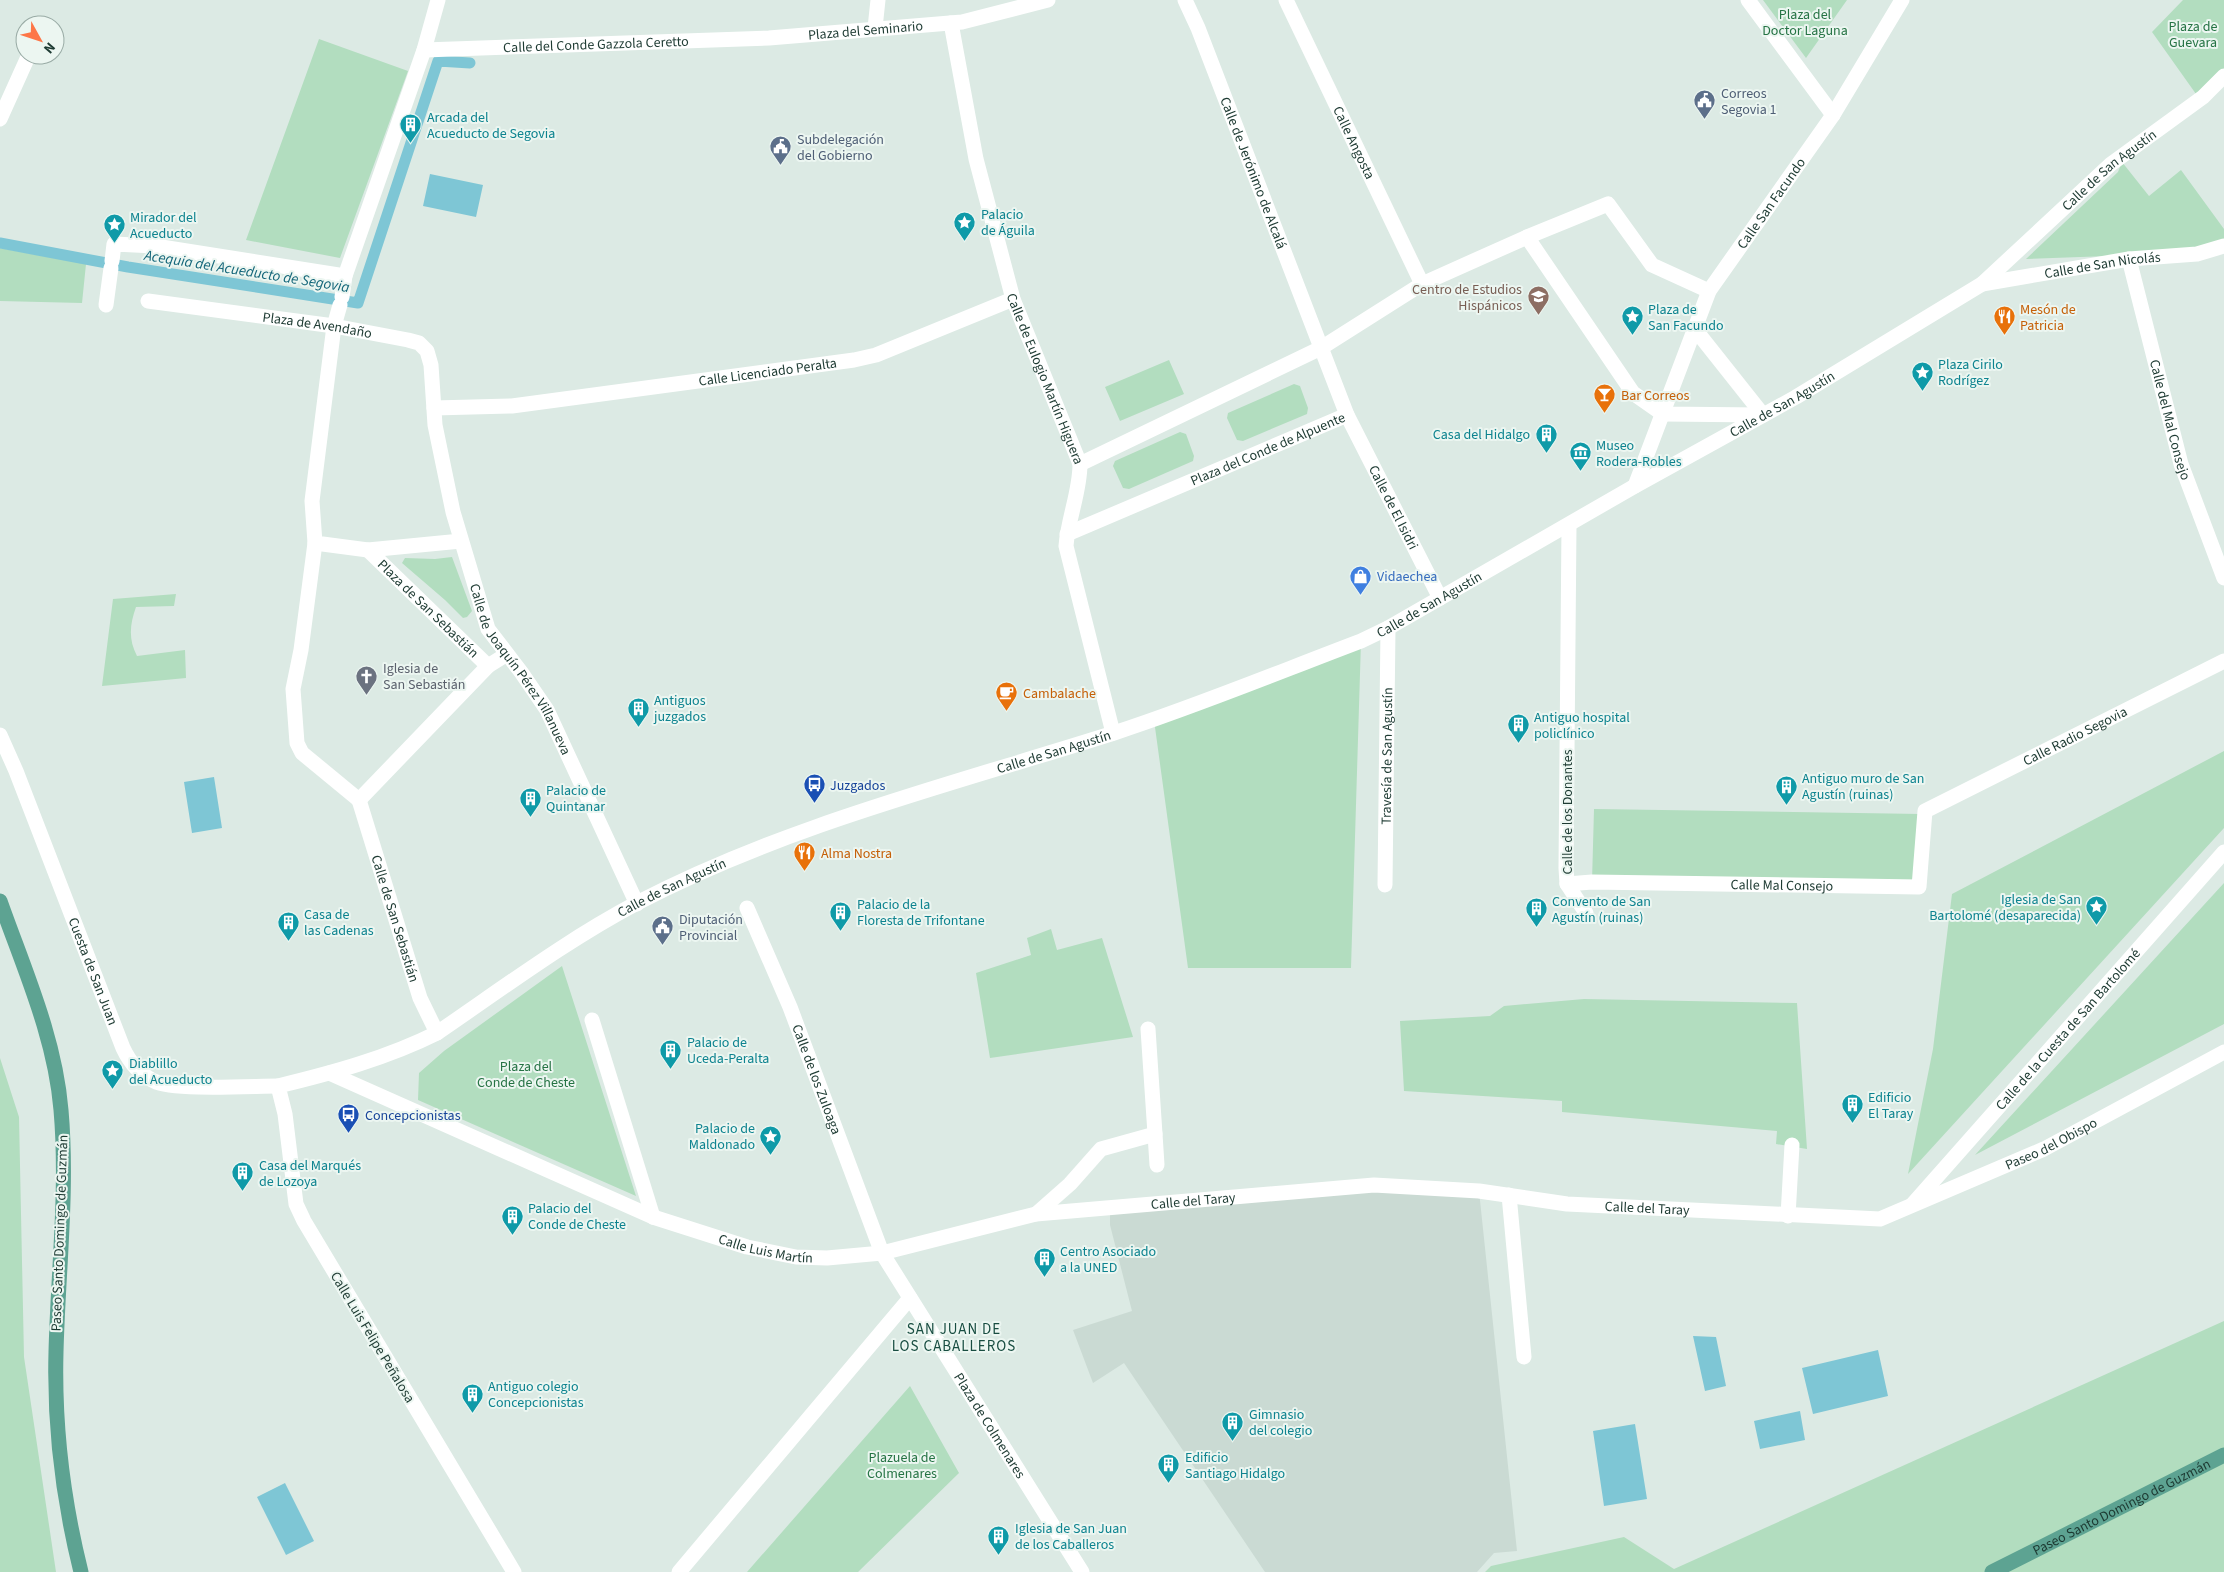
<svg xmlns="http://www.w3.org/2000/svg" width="2224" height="1572" font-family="'Source Sans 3',sans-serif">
  <rect width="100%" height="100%" fill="#dceae4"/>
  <path fill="#cadad3" d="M1374,1185L1479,1191L1517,1551L1494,1553L1477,1572H1265L1124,1363L1093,1383L1073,1330L1132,1311L1110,1225V1207Z"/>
  <path fill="#b2ddbf" d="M1763,0H1847L1806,58Z
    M2183,0H2224V86L2196,94L2152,32Z
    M319,39L408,71L340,258L246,240Z
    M2122,162L2149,196L2181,170L2224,229V240L2184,251L2136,255L2026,259L2118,172Z
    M0,248L86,264L82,303L0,301Z
    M1169,360L1184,394L1120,421L1105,387Z
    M1294,384L1300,386L1308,408L1307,414L1243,441L1237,440L1227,418L1228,413Z
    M1180,432L1186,434L1194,456L1193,461L1129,489L1123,488L1113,466L1115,461Z
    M452,557L472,611L467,617L463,618L445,600L402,563L405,558L435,559Z
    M176,594L174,606L136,607C130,624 128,639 137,656L185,650L186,678L102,686L113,599Z
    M1361,641L1351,968H1188L1154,720Z
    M2224,751V828L1908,1174L1933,1049L1952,894Z
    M1594,809L1921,814L1919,887L1592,882Z
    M2224,883V1024L1975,1155Z
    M1051,929L1057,950L1102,938L1133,1037L990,1058L976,973L1031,955L1027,938Z
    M562,966L636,1196L418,1100L419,1073L444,1051Z
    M1584,999L1797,1003L1807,1149L1776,1144L1777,1131L1562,1112V1101L1404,1091L1400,1021L1490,1016L1504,1006Z
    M0,1058L19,1117L24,1357L56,1572H0Z
    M2224,1321V1572H1485L1491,1566L1624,1537L1674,1569Z
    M910,1386L959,1473L858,1572H747Z"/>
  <path fill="#7ec6d5" d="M430,174L483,185L476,217L423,206Z
    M214,777L222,828L192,833L184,782Z
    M1693,1336L1716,1337L1726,1386L1705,1391Z
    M1878,1350L1888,1396L1813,1414L1802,1368Z
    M1800,1411L1805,1440L1760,1449L1754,1421Z
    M1635,1424L1647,1499L1604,1506L1593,1431Z
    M285,1483L314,1541L286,1555L257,1497Z"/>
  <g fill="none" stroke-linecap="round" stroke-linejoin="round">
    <path stroke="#7ec6d5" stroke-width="11" d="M0,243L128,267L358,303L438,61L470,63"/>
    <g stroke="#fff" stroke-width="15">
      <path id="s1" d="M1185,0L1198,28L1347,415L1440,598"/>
      <path id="s2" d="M1286,0L1422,284"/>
      <path d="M1748,0L1833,115"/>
      <path id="s3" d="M951,23L976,159L1013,299L1080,464C1080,492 1068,518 1066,546L1113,733"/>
      <path d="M875,28L878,0"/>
      <path id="s4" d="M424,50L769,38L962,22L1048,0"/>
      <path d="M0,119L27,59"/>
      <path id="s5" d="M2129,259L2181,464L2224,578"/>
      <path d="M112,261L114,244L155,246L345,276"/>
      <path id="s6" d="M1982,284L2129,259L2197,254L2224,246"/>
      <path d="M1709,291L1652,265L1608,204L1527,237L1633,393L1663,414L1761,415"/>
      <path d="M342,297L345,276L424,50L438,0"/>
      <path id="s7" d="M148,301L334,326L408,340L419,343L427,351L431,365L435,425L453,512L488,629L521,672L547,710L637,904"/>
      <path d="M106,305L111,268"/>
      <path d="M340,305L334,326L312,501L315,543L368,550L461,541"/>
      <path d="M1694,328L1763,415"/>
      <path id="s8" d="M434,408L512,406L854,360L876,355L1013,299"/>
      <path d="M1080,464L1321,348L1422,284L1527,237"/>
      <path id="s9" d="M1635,486L1709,291L1833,115L1902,0"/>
      <path d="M1569,525L1566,868L1567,884L1586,913"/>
      <path id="s10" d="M1067,534L1347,415"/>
      <path d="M315,543L301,650L293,689L297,743L302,753L359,800"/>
      <path id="s11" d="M368,550L488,666"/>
      <path id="s12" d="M359,800L420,998L437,1033"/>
      <path d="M359,800L488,666L507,654"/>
      <path id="s13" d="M1567,884L1592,882L1919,887L1925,811L2224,661"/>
      <path id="s14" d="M1385,885L1388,628"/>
      <path id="s15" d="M747,908L790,1007L882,1253L1082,1572"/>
      <path d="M592,1020L653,1217"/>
      <path id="s16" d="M329,1073L653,1217L747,1247L796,1257L827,1258L882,1253L1036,1214L1374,1185L1479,1191L1567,1204L1880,1219L2044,1149L2224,1052"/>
      <path d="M1155,1134L1157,1165"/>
      <path d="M1509,1195L1524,1357"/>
      <path id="s17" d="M1912,1205L2224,852"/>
      <path d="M1036,1214L1070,1184L1101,1149L1155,1134L1148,1029"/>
      <path d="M1788,1216L1792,1145"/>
      <path id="s18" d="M514,1572L304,1221L296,1204L285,1114L278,1086C332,1073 387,1058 437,1033C503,988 567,940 637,903C787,825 953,784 1114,733C1197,706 1279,672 1361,641L1388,628L1635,486L1796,397L1982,284L2111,164L2203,97L2224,76"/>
      <path d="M679,1572L910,1298"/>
    </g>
    <path stroke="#fff" stroke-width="15" id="s19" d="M0,735L16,771L123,1048C130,1063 139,1074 154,1081C174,1091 252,1086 278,1086"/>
    <g stroke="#5da392" stroke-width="15">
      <path d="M0,901C24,969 55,1037 61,1110C68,1190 58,1271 56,1352C54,1426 63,1500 81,1572"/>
      <path id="s20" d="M1992,1572L2224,1455"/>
    </g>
  </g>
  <defs>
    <symbol id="civic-pin" viewBox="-11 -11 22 30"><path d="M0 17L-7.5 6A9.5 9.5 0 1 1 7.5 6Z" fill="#5c6f8a" stroke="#ecf6f1"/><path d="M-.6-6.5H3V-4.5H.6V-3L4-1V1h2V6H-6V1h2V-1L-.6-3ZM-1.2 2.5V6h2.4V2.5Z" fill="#fff"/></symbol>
    <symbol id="building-pin" viewBox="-11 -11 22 30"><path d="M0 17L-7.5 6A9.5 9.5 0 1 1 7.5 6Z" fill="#0f9aa8" stroke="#ecf6f1"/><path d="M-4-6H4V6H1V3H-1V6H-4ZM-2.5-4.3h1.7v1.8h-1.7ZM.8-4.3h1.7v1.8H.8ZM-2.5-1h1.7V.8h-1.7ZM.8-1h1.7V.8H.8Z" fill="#fff"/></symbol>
    <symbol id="sight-pin" viewBox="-11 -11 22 30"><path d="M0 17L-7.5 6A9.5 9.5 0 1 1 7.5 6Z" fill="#0f9aa8" stroke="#ecf6f1"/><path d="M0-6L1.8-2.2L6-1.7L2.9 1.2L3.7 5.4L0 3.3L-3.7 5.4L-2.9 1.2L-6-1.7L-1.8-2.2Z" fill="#fff"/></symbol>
    <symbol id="school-pin" viewBox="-11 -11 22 30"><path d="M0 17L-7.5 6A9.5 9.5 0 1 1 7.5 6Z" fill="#8d6e63" stroke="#ecf6f1"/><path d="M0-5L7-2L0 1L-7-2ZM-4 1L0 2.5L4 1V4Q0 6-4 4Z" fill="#fff"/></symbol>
    <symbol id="restaurant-pin" viewBox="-11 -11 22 30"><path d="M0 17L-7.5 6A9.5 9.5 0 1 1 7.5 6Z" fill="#e8710a" stroke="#ecf6f1"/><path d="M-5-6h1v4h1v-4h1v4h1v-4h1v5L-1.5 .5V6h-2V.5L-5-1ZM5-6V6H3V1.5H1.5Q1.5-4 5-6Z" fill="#fff"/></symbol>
    <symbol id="bar-pin" viewBox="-11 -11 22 30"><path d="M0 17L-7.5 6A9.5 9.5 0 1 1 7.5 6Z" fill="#e8710a" stroke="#ecf6f1"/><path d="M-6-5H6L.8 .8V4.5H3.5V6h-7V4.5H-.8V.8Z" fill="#fff"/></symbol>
    <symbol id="museum-pin" viewBox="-11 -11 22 30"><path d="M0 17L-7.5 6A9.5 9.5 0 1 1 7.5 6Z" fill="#0f9aa8" stroke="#ecf6f1"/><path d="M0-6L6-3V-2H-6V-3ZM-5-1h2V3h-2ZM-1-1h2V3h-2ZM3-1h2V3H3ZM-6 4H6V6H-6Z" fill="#fff"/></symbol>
    <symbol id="shop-pin" viewBox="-11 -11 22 30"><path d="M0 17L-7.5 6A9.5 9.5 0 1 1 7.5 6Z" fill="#3f7fe0" stroke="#ecf6f1"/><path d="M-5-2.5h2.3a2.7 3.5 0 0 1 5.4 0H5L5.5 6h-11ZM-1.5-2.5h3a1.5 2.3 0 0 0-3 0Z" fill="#fff"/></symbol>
    <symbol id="church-pin" viewBox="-11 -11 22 30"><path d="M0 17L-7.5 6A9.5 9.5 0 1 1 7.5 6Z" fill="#6b7280" stroke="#ecf6f1"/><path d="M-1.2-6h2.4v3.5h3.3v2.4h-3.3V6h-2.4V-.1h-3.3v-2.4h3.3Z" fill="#fff"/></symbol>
    <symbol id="cafe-pin" viewBox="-11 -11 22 30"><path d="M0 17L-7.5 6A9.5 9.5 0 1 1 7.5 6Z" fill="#e8710a" stroke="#ecf6f1"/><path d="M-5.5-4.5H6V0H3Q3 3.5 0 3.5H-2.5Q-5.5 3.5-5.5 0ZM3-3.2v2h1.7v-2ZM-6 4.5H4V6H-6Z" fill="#fff"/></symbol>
    <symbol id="bus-pin" viewBox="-11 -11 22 30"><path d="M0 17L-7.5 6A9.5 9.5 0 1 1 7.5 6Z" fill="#1a4fb4" stroke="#ecf6f1"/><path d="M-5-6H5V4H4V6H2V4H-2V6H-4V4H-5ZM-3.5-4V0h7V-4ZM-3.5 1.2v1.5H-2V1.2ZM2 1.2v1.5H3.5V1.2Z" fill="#fff"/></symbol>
  </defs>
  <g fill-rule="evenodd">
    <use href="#civic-pin" x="1692" y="88" width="25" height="34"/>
    <use href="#building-pin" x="398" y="112" width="25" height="34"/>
    <use href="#civic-pin" x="768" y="134" width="25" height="34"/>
    <use href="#sight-pin" x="952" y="210" width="25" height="34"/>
    <use href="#sight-pin" x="102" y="212" width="25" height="34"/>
    <use href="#school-pin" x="1526" y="284" width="25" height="34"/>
    <use href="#sight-pin" x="1620" y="304" width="25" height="34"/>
    <use href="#restaurant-pin" x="1992" y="304" width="25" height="34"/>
    <use href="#sight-pin" x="1910" y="360" width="25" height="34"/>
    <use href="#bar-pin" x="1592" y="382" width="25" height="34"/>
    <use href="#building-pin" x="1534" y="422" width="25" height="34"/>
    <use href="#museum-pin" x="1568" y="440" width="25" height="34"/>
    <use href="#shop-pin" x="1348" y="564" width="25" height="34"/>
    <use href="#church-pin" x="354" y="664" width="25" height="34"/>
    <use href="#cafe-pin" x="994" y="680" width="25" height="34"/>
    <use href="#building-pin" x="626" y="696" width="25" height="34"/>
    <use href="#building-pin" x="1506" y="712" width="25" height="34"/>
    <use href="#bus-pin" x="802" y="772" width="25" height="34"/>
    <use href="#building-pin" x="1774" y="774" width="25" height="34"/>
    <use href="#building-pin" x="518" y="786" width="25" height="34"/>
    <use href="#restaurant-pin" x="792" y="840" width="25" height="34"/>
    <use href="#sight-pin" x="2084" y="894" width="25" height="34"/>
    <use href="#building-pin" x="1524" y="896" width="25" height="34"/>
    <use href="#building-pin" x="828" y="900" width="25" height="34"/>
    <use href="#building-pin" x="276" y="910" width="25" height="34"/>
    <use href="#civic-pin" x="650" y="914" width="25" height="34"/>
    <use href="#building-pin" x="658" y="1038" width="25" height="34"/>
    <use href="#sight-pin" x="100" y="1058" width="25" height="34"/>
    <use href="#building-pin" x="1840" y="1092" width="25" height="34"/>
    <use href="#bus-pin" x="336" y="1102" width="25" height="34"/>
    <use href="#sight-pin" x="758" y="1124" width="25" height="34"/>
    <use href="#building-pin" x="230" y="1160" width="25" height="34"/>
    <use href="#building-pin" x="500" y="1204" width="25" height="34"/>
    <use href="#building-pin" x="1032" y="1246" width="25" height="34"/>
    <use href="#building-pin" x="460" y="1382" width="25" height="34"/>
    <use href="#building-pin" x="1220" y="1410" width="25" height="34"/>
    <use href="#building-pin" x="1156" y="1452" width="25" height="34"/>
    <use href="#building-pin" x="986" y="1524" width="25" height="34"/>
  </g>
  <g text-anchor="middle" stroke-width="4" stroke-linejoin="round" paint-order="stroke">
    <g font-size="14" fill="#257344" stroke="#ecf6f1">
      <text x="1805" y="19">Plaza del<tspan x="1805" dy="16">Doctor Laguna</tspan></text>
      <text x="2193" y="31">Plaza de<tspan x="2193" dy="16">Guevara</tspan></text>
      <text x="526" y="1071">Plaza del<tspan x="526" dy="16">Conde de Cheste</tspan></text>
      <text x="902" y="1462">Plazuela de<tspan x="902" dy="16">Colmenares</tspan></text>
    </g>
    <g font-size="14" fill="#1d3a32" stroke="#ecf6f1">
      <text dy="5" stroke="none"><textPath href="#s4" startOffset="442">Plaza del Seminario</textPath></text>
      <text dy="5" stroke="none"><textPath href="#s4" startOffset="172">Calle del Conde Gazzola Ceretto</textPath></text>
      <text dy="5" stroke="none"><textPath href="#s2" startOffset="158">Calle Angosta</textPath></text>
      <text dy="5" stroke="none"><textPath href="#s18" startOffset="2612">Calle de San Agustín</textPath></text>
      <text dy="5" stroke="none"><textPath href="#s1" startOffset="186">Calle de Jerónimo de Alcalá</textPath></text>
      <text dy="5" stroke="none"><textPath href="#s9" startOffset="316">Calle San Facundo</textPath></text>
      <text dy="5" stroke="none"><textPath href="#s6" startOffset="122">Calle de San Nicolás</textPath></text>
      <text dy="5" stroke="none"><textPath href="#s7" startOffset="171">Plaza de Avendaño</textPath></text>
      <text dy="5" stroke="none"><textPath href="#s8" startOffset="336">Calle Licenciado Peralta</textPath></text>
      <text dy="5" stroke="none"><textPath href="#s3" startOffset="369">Calle de Eulogio Martín Higuera</textPath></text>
      <text dy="5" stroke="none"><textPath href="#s18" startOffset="2208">Calle de San Agustín</textPath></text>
      <text dy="5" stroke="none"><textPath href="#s5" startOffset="166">Calle del Mal Consejo</textPath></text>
      <text dy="5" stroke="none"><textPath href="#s10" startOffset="218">Plaza del Conde de Alpuente</textPath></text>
      <text dy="5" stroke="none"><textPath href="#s1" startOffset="549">Calle de El Isidri</textPath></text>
      <text dy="5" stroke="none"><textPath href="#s18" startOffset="1802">Calle de San Agustín</textPath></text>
      <text dy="5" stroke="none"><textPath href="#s11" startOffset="84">Plaza de San Sebastián</textPath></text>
      <text dy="5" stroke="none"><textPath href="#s7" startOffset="622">Calle de Joaquín Pérez Villanueva</textPath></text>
      <text dy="5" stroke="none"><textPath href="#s13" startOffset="596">Calle Radio Segovia</textPath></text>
      <text dy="5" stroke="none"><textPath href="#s18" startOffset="1398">Calle de San Agustín</textPath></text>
      <text dy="5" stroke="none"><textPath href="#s14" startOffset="129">Travesía de San Agustín</textPath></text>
      <text transform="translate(1567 812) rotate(-90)" y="5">Calle de los Donantes</text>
      <text dy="5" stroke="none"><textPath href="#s13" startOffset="215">Calle Mal Consejo</textPath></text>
      <text dy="5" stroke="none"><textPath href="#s18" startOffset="992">Calle de San Agustín</textPath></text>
      <text dy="5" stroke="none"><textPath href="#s12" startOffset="124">Calle de San Sebastián</textPath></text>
      <text dy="5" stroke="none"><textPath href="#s19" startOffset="254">Cuesta de San Juan</textPath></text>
      <text dy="5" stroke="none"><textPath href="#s17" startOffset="235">Calle de la Cuesta de San Bartolomé</textPath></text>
      <text dy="5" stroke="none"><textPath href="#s15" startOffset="185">Calle de los Zuloaga</textPath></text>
      <text dy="5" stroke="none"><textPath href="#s16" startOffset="1782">Paseo del Obispo</textPath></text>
      <text dy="5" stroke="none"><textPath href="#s16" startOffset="906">Calle del Taray</textPath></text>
      <text dy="5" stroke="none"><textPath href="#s16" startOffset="1362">Calle del Taray</textPath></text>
      <text transform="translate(59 1233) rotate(-88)" y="5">Paseo Santo Domingo de Guzmán</text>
      <text dy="5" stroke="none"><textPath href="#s16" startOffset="472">Calle Luis Martín</textPath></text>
      <text transform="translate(373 1337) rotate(59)" y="5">Calle Luis Felipe Peñalosa</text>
      <text dy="5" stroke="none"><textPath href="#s15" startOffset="574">Plaza de Colmenares</textPath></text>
      <text dy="5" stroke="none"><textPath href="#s20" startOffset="145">Paseo Santo Domingo de Guzmán</textPath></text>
    </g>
    <g font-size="14" fill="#4e5e75" stroke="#ecf6f1" text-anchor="start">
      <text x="1721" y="98">Correos<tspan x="1721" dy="16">Segovia 1</tspan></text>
      <text x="797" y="144">Subdelegación<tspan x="797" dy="16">del Gobierno</tspan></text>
      <text x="679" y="924">Diputación<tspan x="679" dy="16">Provincial</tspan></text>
    </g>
    <g font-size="14" fill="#0d838f" stroke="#ecf6f1" text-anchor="start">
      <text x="427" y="122">Arcada del<tspan x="427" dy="16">Acueducto de Segovia</tspan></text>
      <text x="981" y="219">Palacio<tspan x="981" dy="16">de Águila</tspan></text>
      <text x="130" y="222">Mirador del<tspan x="130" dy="16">Acueducto</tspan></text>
      <text x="1648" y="314">Plaza de<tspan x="1648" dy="16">San Facundo</tspan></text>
      <text x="1938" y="369">Plaza Cirilo<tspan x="1938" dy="16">Rodrígez</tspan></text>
      <text x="1530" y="439" text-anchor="end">Casa del Hidalgo</text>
      <text x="1596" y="450">Museo<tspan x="1596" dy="16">Rodera-Robles</tspan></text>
      <text x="654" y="705">Antiguos<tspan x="654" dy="16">juzgados</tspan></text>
      <text x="1534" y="722">Antiguo hospital<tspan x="1534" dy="16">policlínico</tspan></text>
      <text x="1802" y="783">Antiguo muro de San<tspan x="1802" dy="16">Agustín (ruinas)</tspan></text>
      <text x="546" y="795">Palacio de<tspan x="546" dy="16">Quintanar</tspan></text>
      <text x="2081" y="904" text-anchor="end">Iglesia de San<tspan x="2081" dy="16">Bartolomé (desaparecida)</tspan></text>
      <text x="1552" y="906">Convento de San<tspan x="1552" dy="16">Agustín (ruinas)</tspan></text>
      <text x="857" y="909">Palacio de la<tspan x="857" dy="16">Floresta de Trifontane</tspan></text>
      <text x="304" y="919">Casa de<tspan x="304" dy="16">las Cadenas</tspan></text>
      <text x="687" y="1047">Palacio de<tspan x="687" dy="16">Uceda-Peralta</tspan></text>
      <text x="129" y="1068">Diablillo<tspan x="129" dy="16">del Acueducto</tspan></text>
      <text x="1868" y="1102">Edificio<tspan x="1868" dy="16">El Taray</tspan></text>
      <text x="755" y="1133" text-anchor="end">Palacio de<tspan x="755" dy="16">Maldonado</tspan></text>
      <text x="259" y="1170">Casa del Marqués<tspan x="259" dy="16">de Lozoya</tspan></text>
      <text x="528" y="1213">Palacio del<tspan x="528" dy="16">Conde de Cheste</tspan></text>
      <text x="1060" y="1256">Centro Asociado<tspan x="1060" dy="16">a la UNED</tspan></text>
      <text x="488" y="1391">Antiguo colegio<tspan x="488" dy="16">Concepcionistas</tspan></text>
      <text x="1249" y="1419">Gimnasio<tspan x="1249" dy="16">del colegio</tspan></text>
      <text x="1185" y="1462">Edificio<tspan x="1185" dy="16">Santiago Hidalgo</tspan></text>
      <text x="1015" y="1533">Iglesia de San Juan<tspan x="1015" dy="16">de los Caballeros</tspan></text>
    </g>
    <g font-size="14" fill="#785e54" stroke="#ecf6f1" text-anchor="end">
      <text x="1522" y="294">Centro de Estudios<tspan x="1522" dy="16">Hispánicos</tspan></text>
    </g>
    <g font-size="14" fill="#c56008" stroke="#ecf6f1" text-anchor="start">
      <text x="2020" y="314">Mesón de<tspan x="2020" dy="16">Patricia</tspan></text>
      <text x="1621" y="400">Bar Correos</text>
      <text x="1023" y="698">Cambalache</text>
      <text x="821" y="858">Alma Nostra</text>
    </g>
    <g font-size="14" fill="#366cbe" stroke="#ecf6f1" text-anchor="start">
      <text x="1377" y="581">Vidaechea</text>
    </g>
    <g font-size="14" fill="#5b616d" stroke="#ecf6f1" text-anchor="start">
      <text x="383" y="673">Iglesia de<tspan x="383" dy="16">San Sebastián</tspan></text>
    </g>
    <g font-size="14" fill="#164399" stroke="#ecf6f1" text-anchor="start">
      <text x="830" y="790">Juzgados</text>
      <text x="365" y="1120">Concepcionistas</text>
    </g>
    <g font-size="15" font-style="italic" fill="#146679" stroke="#ecf6f1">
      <text transform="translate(247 271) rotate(9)" y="5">Acequia del Acueducto de Segovia</text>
    </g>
    <g font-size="15" letter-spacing="1" fill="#184d41" stroke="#ecf6f1">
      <text x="954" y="1334">SAN JUAN DE<tspan x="954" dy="17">LOS CABALLEROS</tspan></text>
    </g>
  </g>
  <g transform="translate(40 40) rotate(130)"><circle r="24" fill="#ecf6f1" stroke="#99aba5"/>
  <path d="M0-4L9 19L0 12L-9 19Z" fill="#fd7647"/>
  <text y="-8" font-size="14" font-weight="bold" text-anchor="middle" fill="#1d3a32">N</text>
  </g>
</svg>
